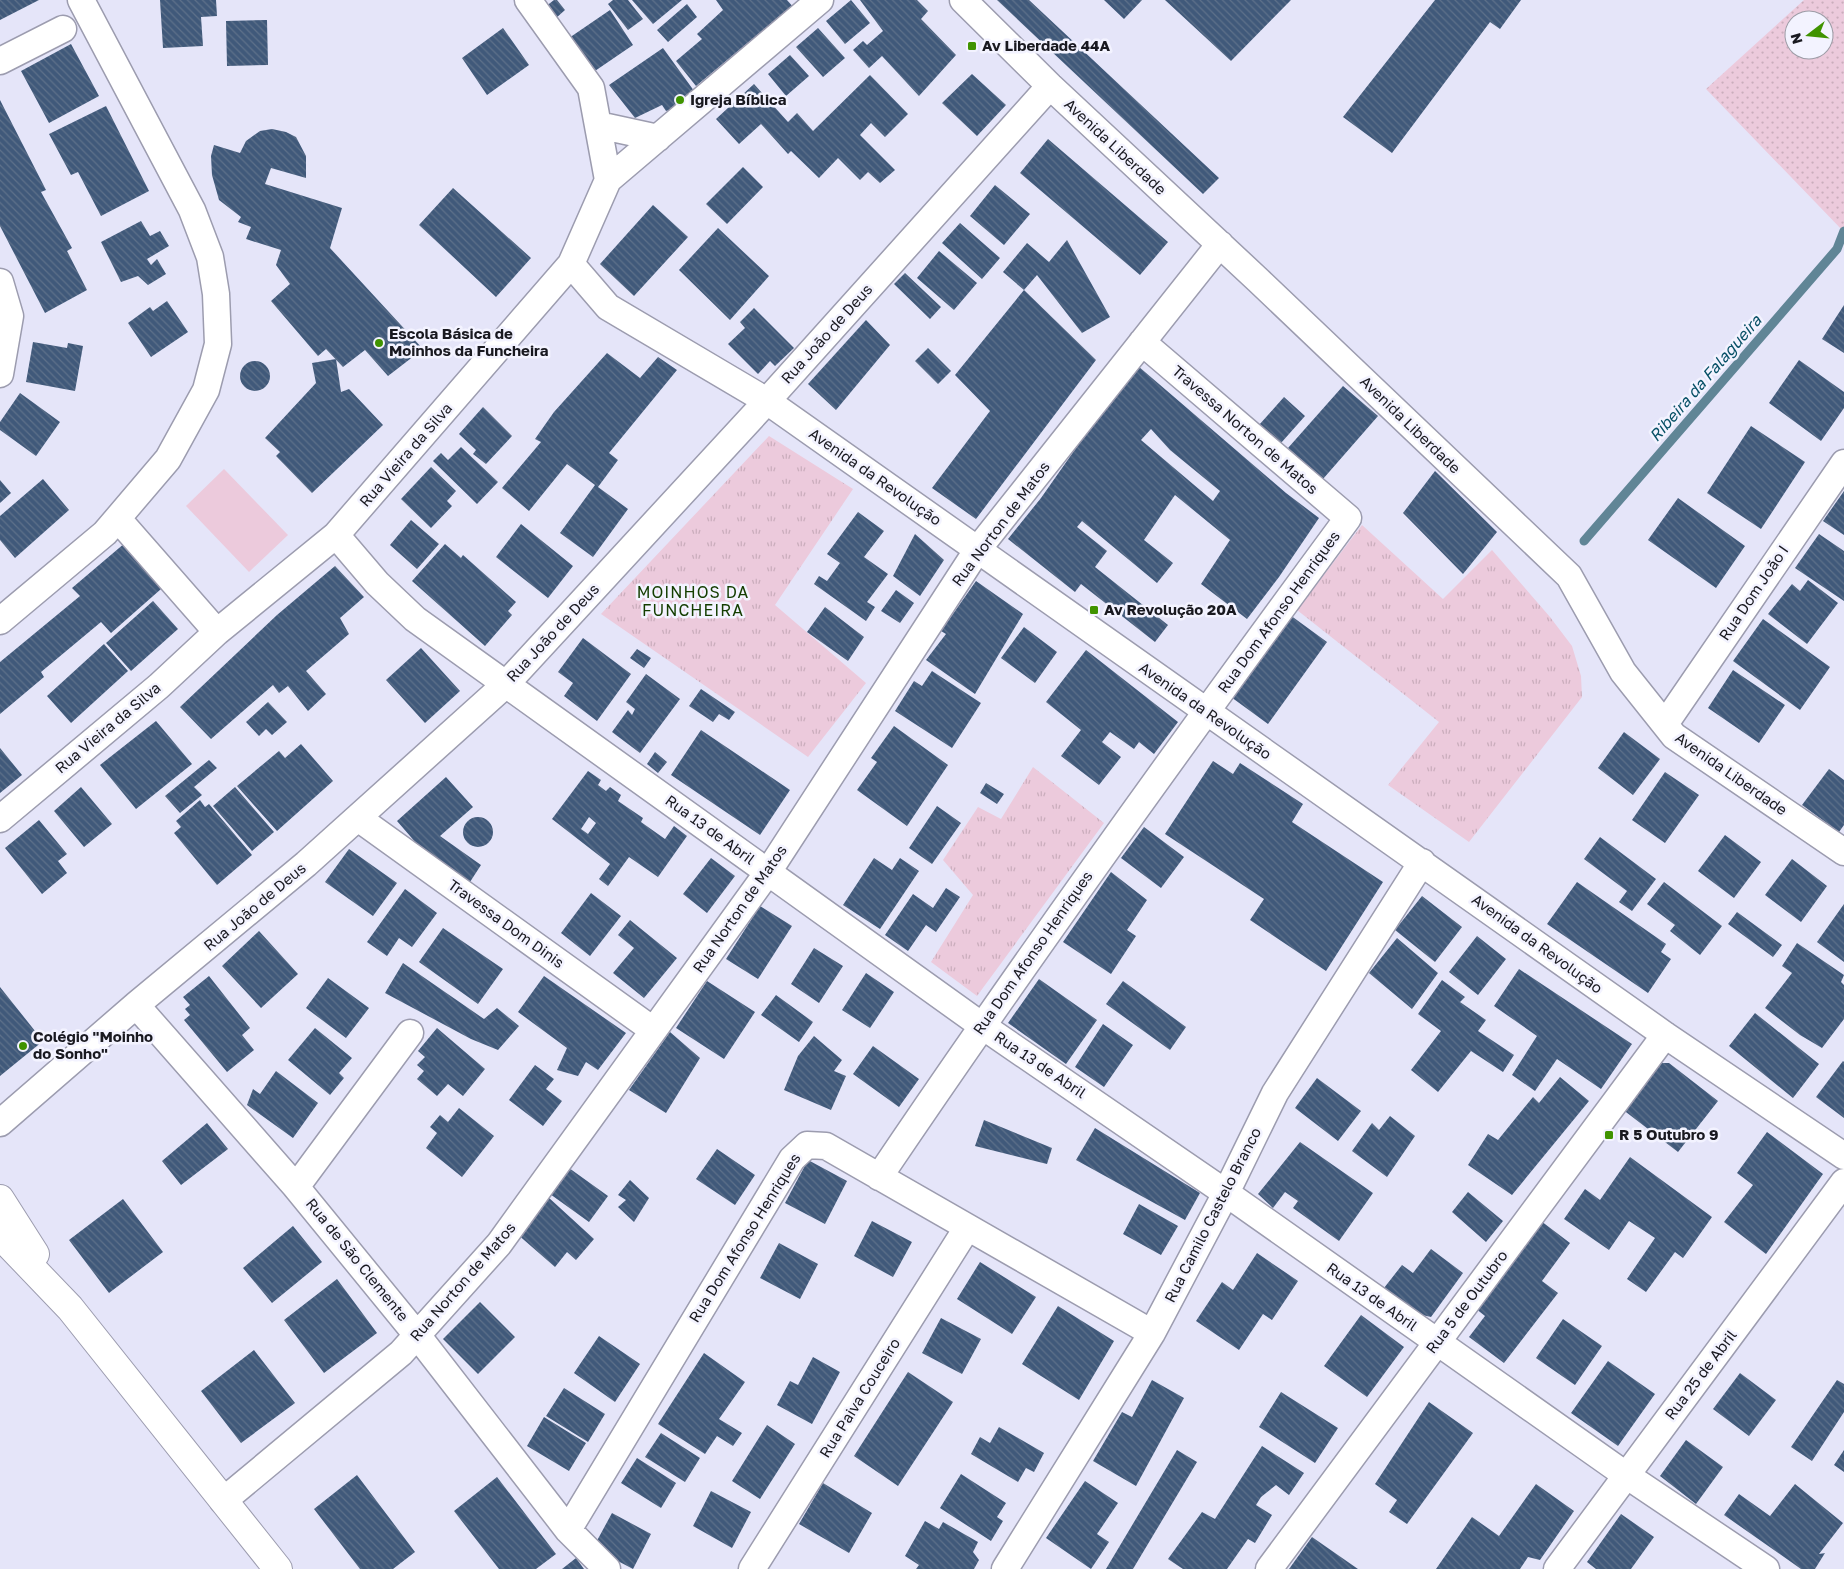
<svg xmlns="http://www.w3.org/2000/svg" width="1844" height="1569" font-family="'Golos Text',sans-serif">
  <defs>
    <pattern id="grass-tufts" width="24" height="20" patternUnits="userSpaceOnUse" patternTransform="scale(1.25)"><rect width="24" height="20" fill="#eccadc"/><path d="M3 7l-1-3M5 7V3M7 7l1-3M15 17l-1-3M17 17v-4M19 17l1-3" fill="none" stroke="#caadbc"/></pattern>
    <pattern id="garden-dots" width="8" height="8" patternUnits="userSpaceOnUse" patternTransform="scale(1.25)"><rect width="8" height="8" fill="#eccadc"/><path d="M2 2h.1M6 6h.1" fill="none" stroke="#caadbc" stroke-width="1.8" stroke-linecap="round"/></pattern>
    <pattern id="building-back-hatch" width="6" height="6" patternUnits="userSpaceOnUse" patternTransform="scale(1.25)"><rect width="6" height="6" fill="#40597a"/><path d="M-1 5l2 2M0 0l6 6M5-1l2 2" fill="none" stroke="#5e718a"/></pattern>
  </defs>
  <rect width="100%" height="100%" fill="#e5e5f9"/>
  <path fill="url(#grass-tufts)" d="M769,436L853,489L775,605L866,683L808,757L601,614Z
    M1362,525L1443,599L1492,550L1550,617L1572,646L1581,676L1582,697L1469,842L1388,785L1439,722L1297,610Z
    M1033,767L1104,823L977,996L931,962L973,895L943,860L978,807L1001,819Z"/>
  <path fill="url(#garden-dots)" fill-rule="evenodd" d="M1804,0H1844V232L1706,89ZM1794,20H1824V50H1794Z"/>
  <path fill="#eccadc" d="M224,469L288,535L249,572L186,506Z"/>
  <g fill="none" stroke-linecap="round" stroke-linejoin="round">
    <path stroke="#608596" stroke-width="9" d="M1584,541L1837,249L1844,231"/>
  </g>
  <path fill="url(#building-back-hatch)" fill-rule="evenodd" d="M0,0H39L0,20Z
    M160,0H216L217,16L201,17L203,46L163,48Z
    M554,0H557L565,10L555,19L545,7Z
    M613,0H628L643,19L628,30L608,4Z
    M632,0H682L653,24Z
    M716,0H787L795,9L754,46L750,41L696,86L676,61L702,39L697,34L723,10Z
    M851,0L870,23L845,44L826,21Z
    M860,0H917L928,11L921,19L956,55L919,96L882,56L869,68L853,50L863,41L867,45L883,31Z
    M997,0H1029L1219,178L1203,194Z
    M1104,0H1142L1124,19Z
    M1165,0H1291L1231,61Z
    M1435,0H1521L1500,29L1490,22L1392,153L1343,117Z
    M687,4L697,17L668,42L657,30Z
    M610,10L633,45L592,73L569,38Z
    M267,20L268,65L227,66L226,21Z
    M503,28L529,65L487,95L462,58Z
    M818,28L845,58L823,77L796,47Z
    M71,44L99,96L49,123L21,71Z
    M663,48L697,95L680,108L666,111L662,105L635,118L609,85Z
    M790,55L809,76L786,96L768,74Z
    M972,74L1006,105L977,136L942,103Z
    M870,75L908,114L885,137L871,123L860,135L895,170L880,183L868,172L860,180L838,158L819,178L791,151L788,154L761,124L739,144L716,119L754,84L788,122L797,113L813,131Z
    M0,100L46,190L41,192L72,248L67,251L87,290L45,313L0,226Z
    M106,106L149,191L101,216L78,172L71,175L49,134Z
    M272,129L286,132L296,137L306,156V178L271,168L265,184L342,208L330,248L423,349L388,376L365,350L343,367L326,349L318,356L271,301L290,284L276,265L281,250L246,239L251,227L238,222L241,217L219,200L212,175L211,156L214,145L240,153L246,141L260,131Z
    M1048,139L1168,242L1140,275L1020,173Z
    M743,167L763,187L727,224L706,204Z
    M995,185L1030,214L1004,245L970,216Z
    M453,188L531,258L496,297L419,225Z
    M653,205L688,237L634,296L600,264Z
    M141,221L150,236L160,231L169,246L147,259L151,265L157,259L166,274L148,285L138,276L121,282L101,242Z
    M960,223L1000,258L982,279L942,243Z
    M718,228L769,276L730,320L679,270Z
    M1067,240L1110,317L1082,333L1037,275L1024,290L1003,272L1027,243L1049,262Z
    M939,251L977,283L954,310L917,278Z
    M905,273L941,307L930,319L894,284Z
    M1024,290L1096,360L976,519L932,488L990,411L955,375Z
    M167,301L188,332L151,357L128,323L150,307L153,311Z
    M1844,305V353L1822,339Z
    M754,308L794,348L775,366L770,361L758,374L728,344L745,328L740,322Z
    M866,320L890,345L836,410L808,384Z
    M33,342L67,348L68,343L83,346L75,391L26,382Z
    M928,348L951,371L938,384L915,361Z
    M607,353L640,378L658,357L677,370L609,453L618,460L598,487L628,509L593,557L560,533L595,485L567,464L529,511L502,488L541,442L535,439L554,412Z
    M336,359L341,392L349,389L383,425L312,493L276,456L280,452L265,438L316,383L312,363Z
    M1799,360L1844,392V408L1821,441L1769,403Z
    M240 376a15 15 0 1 1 30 0a15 15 0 1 1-30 0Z
    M1138,366L1286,493L1319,518L1279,577L1247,619L1201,584L1230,540L1175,495L1144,540L1173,563L1157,583L1082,521L1077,527L1107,551L1095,567L1168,625L1155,642L1081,584L1075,592L1008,539L1041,498L1102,411ZM1151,429L1170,450L1220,491L1213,501L1141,440Z
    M1343,386L1378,416L1323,479L1288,448Z
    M20,393L60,422L36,456L0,430V422Z
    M1284,397L1305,416L1281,443L1259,425Z
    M483,407L512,436L486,464L473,454L476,450L459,434Z
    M1751,426L1805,462L1761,529L1707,493Z
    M461,447L498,482L477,504L433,461L441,453L448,460Z
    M431,467L456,491L447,501L452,506L431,528L401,499Z
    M1435,471L1497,532L1463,574L1403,513Z
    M43,479L69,510L15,558L0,540V516Z
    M0,480L11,493L0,503Z
    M1844,491V535L1823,521Z
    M1678,498L1745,546L1716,588L1648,540Z
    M858,512L884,531L864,557L888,574L867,602L875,607L866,621L814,584L819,576L827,581L840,563L827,554Z
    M411,520L439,544L417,569L390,545Z
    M521,524L573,566L548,598L496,557Z
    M915,534L944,560L920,596L893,576Z
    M1819,534L1844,551V601L1795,568Z
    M132,537L169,582L111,633L101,622L41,672L44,677L0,714V662L80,596L72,588Z
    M445,544L461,558L463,555L516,602L508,611L512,615L485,646L412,581Z
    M335,566L364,597L340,618L349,634L306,671L326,694L308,711L288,686L279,693L273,685L211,739L180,707L277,615Z
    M1808,580L1838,603L1807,644L1768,614L1792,584L1800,591Z
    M976,581L1023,614L975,694L926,660L946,634L941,631Z
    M896,590L914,603L900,623L881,611Z
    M153,601L178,629L131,671L106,643Z
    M825,607L864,637L848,661L807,632Z
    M1290,615L1327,642L1268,724L1231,697Z
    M1763,619L1830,667L1800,710L1733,661Z
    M1024,627L1057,652L1035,683L1001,658Z
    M583,638L631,674L597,721L564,696L573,683L558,672Z
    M104,644L128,671L71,723L47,696Z
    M421,648L460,691L425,723L386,680Z
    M637,649L651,658L644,668L630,658Z
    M1086,650L1178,722L1154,754L1139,742L1134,749L1110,732L1102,742L1121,757L1099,785L1061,756L1081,730L1046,702Z
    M1733,670L1785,705L1759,743L1708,708Z
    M932,671L981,703L952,748L895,711L914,681L922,686Z
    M646,674L680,699L640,753L612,732L628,710L632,715L635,709L626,702Z
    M701,689L735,712L729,720L719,714L713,722L689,706Z
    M268,702L287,722L272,735L266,729L259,736L246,722Z
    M156,721L192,764L136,809L100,765Z
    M894,726L948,765L907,826L857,790L877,762L871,758Z
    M701,730L790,790L760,835L671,775Z
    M1624,732L1660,759L1633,795L1598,768Z
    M301,744L333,781L277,831L237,786L279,751L285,758Z
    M0,748L22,775L0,793Z
    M655,752L667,762L658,773L647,764Z
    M209,760L217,768L194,787L202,795L180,813L165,796Z
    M1213,761L1233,774L1240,763L1303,804L1292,822L1383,882L1326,971L1250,920L1264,899L1165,834Z
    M1829,769L1844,780V825L1839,832L1802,805Z
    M588,771L601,780L598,785L606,791L610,787L621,795L618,801L643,818L641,822L665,839L674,826L687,836L658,877L629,857L608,886L599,879L610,864L552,819ZM589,817L596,823L588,834L581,829Z
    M1665,772L1699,795L1665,843L1632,820Z
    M446,777L473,807L440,836L481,865L470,882L423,851L397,821Z
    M986,783L1004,794L997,804L980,793Z
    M81,787L112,824L84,847L54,811Z
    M235,787L274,832L252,851L213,806Z
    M200,800L205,807L209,804L252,855L217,885L174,833L181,827L176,821Z
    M937,806L961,823L932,864L909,848Z
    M463 832a15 15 0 1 1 30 0a15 15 0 1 1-30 0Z
    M39,820L67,854L58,861L67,873L42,894L5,848Z
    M1144,827L1184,857L1161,888L1121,858Z
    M1725,835L1761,862L1734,898L1698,871Z
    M1600,837L1656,879L1632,911L1619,902L1627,891L1584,859Z
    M349,849L397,883L373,916L325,882Z
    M711,858L735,876L707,913L683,894Z
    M874,858L892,870L900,858L919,871L880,929L843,905Z
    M1792,859L1827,886L1801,922L1765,895Z
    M1111,872L1147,900L1127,930L1136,936L1111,974L1063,942Z
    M1577,882L1666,944L1661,952L1671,959L1648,993L1547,924Z
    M1664,882L1722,926L1700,955L1670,931L1675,925L1647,904Z
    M946,888L960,897L936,932L926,925L908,951L885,935L913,894L933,908Z
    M405,889L437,913L412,947L399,938L387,956L367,942Z
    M591,893L621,916L590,956L561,933Z
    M1422,896L1462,927L1435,962L1395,930Z
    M1844,904V962L1817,942Z
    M760,906L792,926L758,979L726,959Z
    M1737,912L1782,945L1773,957L1728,924Z
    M630,920L677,958L644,998L613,973L634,948L618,935Z
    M443,928L503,969L478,1004L419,962Z
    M259,931L298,974L261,1008L222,966Z
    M1477,936L1506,959L1478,995L1449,972Z
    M1397,938L1438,973L1412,1009L1369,973Z
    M1797,943L1844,975L1841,982L1844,985V1019L1822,1048L1800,1035L1765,1008L1792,973L1782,966Z
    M814,948L843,966L819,1003L791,984Z
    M403,963L484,1019L497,1008L519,1026L498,1050L471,1039L385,993Z
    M1519,969L1632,1044L1601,1089L1557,1059L1535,1091L1512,1075L1537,1036L1494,1006Z
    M866,973L894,992L870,1028L842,1010Z
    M209,976L250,1028L242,1035L254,1050L227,1072L184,1020L190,1015L185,1009L190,1005L183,997Z
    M544,976L626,1033L598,1070L586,1062L578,1076L557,1070L567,1048L518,1012Z
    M328,978L369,1008L346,1038L306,1008Z
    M1039,979L1097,1020L1066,1064L1008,1023Z
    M1442,980L1465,997L1460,1002L1486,1020L1478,1031L1514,1055L1503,1072L1471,1051L1438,1092L1411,1070L1441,1031L1418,1014Z
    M707,981L755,1012L724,1059L676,1028Z
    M1123,981L1186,1027L1170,1050L1106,1004Z
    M0,987L43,1041L0,1076Z
    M776,995L813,1022L799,1042L761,1015Z
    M1755,1013L1819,1064L1793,1098L1729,1046Z
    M1103,1024L1133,1045L1104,1087L1075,1067Z
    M315,1028L352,1058L339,1073L344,1078L330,1095L288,1060Z
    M437,1028L485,1069L463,1096L448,1084L437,1096L417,1079L424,1071L417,1065L425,1057L418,1051Z
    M670,1032L700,1058L666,1113L629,1090Z
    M814,1036L842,1060L834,1071L846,1076L831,1110L784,1090L798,1056Z
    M873,1046L919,1079L899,1107L853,1074Z
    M1843,1061L1844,1062V1118L1816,1097Z
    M1657,1063H1669L1718,1101L1678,1152L1622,1109Z
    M535,1065L554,1079L546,1089L562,1101L543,1126L509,1100Z
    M276,1071L318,1103L293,1138L247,1105L253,1089L260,1094Z
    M1560,1077L1589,1101L1512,1195L1468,1165L1488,1134L1498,1140L1533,1097L1539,1103Z
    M1317,1078L1361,1111L1338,1141L1295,1108Z
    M459,1108L494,1136L462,1177L426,1148L437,1133L430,1127L440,1115L448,1122Z
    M1390,1116L1415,1136L1387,1177L1352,1151L1372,1123L1379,1130Z
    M984,1120L1052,1148L1047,1164L975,1146Z
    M207,1123L228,1149L181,1185L162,1161Z
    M1095,1128L1200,1193L1185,1220L1076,1160Z
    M1767,1132L1823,1174L1766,1254L1724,1222L1753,1185L1737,1173Z
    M1300,1142L1373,1193L1339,1241L1293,1208L1298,1201L1285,1192L1273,1208L1258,1194Z
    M717,1149L755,1175L735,1205L696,1179Z
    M1630,1157L1712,1217L1683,1258L1675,1252L1646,1292L1627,1279L1655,1238L1629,1221L1609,1250L1564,1219L1585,1189L1600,1200Z
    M808,1160L847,1181L825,1224L785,1203Z
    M569,1168L608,1196L589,1222L550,1194Z
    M630,1180L649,1198L634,1222L618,1207L626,1200L618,1195Z
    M1468,1192L1503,1221L1486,1242L1452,1212Z
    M548,1197L594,1239L576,1260L567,1252L555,1267L516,1233Z
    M123,1199L163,1252L109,1293L69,1240Z
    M1139,1204L1178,1226L1161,1255L1123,1234Z
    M872,1221L912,1242L893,1277L854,1256Z
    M1541,1221L1570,1243L1542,1281L1558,1293L1504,1363L1469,1337L1485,1316L1475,1308Z
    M293,1226L322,1262L272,1303L243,1268Z
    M779,1243L818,1264L800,1299L760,1278Z
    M1431,1249L1463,1273L1431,1317L1422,1315L1384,1288L1402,1265L1413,1273Z
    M1257,1253L1298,1281L1272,1320L1263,1314L1239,1350L1196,1321L1222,1282L1233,1290Z
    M980,1262L1036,1297L1012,1334L957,1299Z
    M337,1279L377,1333L324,1373L284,1320Z
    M480,1302L515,1337L478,1374L443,1339Z
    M1058,1306L1114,1341L1079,1400L1022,1364Z
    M1361,1315L1404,1347L1367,1397L1324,1366Z
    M941,1318L981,1339L962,1374L922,1353Z
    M1563,1319L1602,1346L1575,1385L1536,1358Z
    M599,1336L640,1364L615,1402L574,1373Z
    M254,1350L295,1403L241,1443L201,1391Z
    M704,1353L745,1382L719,1419L742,1433L733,1446L717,1436L705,1454L658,1424Z
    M813,1357L840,1372L812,1424L777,1405L790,1381L798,1385Z
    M1608,1361L1655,1394L1618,1446L1571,1413Z
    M908,1372L953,1402L898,1486L854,1456Z
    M1740,1373L1776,1400L1749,1436L1713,1409Z
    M1152,1380L1184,1398L1136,1486L1093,1461L1122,1412L1132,1417Z
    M1837,1380L1844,1384V1412L1812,1461L1791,1447Z
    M564,1388L605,1414L588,1442L546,1416Z
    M1281,1392L1338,1428L1315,1463L1259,1427Z
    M1429,1402L1473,1433L1407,1524L1389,1512L1397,1500L1375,1484Z
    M544,1417L586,1443L569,1471L527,1446Z
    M767,1425L795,1444L760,1499L732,1481Z
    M999,1427L1044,1453L1034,1472L1026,1468L1018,1482L971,1454L980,1437L990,1443Z
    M661,1433L700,1458L685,1482L645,1457Z
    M1686,1440L1723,1467L1696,1504L1660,1476Z
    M1262,1446L1304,1473L1289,1495L1276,1485L1261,1497L1256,1505L1272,1515L1255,1543L1248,1539L1227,1569H1183L1168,1559L1202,1512L1215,1519Z
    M1177,1450L1197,1462L1133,1569H1106Z
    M1844,1450V1472L1834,1465Z
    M637,1458L676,1483L661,1508L621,1483Z
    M961,1474L1006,1503L997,1517L1003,1521L991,1541L940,1508Z
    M357,1475L415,1552L393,1569H360L314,1509Z
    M497,1477L556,1554L536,1569H499L454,1511Z
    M1085,1481L1118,1503L1097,1534L1109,1542L1091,1569L1046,1538Z
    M823,1483L872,1513L849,1553L799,1524Z
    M1536,1484L1574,1511L1540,1560L1528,1557L1520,1569H1436L1472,1517L1499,1536Z
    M1795,1484L1843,1523L1819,1554L1825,1553L1815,1569H1801L1724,1515L1739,1494L1770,1516Z
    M711,1491L751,1512L732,1548L693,1526Z
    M612,1513L651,1534L633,1569L593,1548Z
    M1621,1514L1654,1537L1631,1569H1596L1587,1562Z
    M925,1521L939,1529L943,1522L978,1542L973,1552L979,1560L974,1569H916L919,1565L905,1556Z
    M1312,1537L1358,1569H1289Z
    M576,1558L584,1569H562Z"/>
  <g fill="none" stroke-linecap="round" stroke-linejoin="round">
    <defs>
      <path id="street" d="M963,0L1050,86L1258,280L1569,576L1623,672L1674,736L1844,852
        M0,61L63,29
        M598,125L658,138
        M608,180L820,0
        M571,264L608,307L767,401L1665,1035L1844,1156
        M0,282L10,316L0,374
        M118,519L217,632
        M336,535L377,583L415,619L981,1025L1226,1193L1626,1475L1766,1569
        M0,621L105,533L168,459L206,390L218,344L216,294L210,257L192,210L81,0
        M1665,724L1844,463
        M358,818L653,1030
        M0,819L159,686L217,632L336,535L571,264L608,180L591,88L528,0
        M136,1005L296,1187L417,1335L568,1530L607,1569
        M0,1123L136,1005L306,864L506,684L767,401L1050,86
        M879,1177C1030,953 1188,735 1348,518L1142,342
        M296,1187L410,1033
        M223,1501L401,1353L499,1244L768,872L978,549L1220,244
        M568,1530L792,1159L807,1145L826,1146L1152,1333
        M752,1569L967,1228
        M1005,1569L1152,1333L1226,1193L1275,1093L1422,862
        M1269,1569L1665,1035
        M1557,1569L1844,1182"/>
      <path id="secondary" d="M0,1199L35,1254
        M0,1235L70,1308L278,1569"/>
    </defs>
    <use href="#street" stroke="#9c9caf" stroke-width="29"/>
    <use href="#secondary" stroke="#9c9caf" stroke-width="30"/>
    <use href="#street" stroke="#fff" stroke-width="26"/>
    <use href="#secondary" stroke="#fff" stroke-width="28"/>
  </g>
  <g fill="#409300" stroke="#f3f3ff" stroke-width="2">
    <rect x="967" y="41" width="10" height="10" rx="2.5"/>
    <circle cx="680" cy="100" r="5"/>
    <circle cx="379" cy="343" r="5"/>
    <rect x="1089" y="605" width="10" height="10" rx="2.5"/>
    <circle cx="23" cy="1046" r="5"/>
    <rect x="1604" y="1130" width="10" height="10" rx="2.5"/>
  </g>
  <g text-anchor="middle" stroke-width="5" stroke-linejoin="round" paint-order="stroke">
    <g font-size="15" font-weight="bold" fill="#191920" stroke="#f3f3ff" text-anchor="start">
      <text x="982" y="51">Av Liberdade 44A</text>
      <text x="690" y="105">Igreja Bíblica</text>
      <text x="389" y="339">Escola Básica de<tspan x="389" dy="17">Moinhos da Funcheira</tspan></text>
      <text x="1104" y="615">Av Revolução 20A</text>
      <text x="33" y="1042">Colégio "Moinho<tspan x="33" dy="17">do Sonho"</tspan></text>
      <text x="1619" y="1140">R 5 Outubro 9</text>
    </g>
    <g font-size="15" fill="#191920" stroke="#f3f3ff">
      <text transform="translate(1115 147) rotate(43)" y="5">Avenida Liberdade</text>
      <text transform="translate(827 334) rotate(-48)" y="5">Rua João de Deus</text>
      <text transform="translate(1410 425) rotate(44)" y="5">Avenida Liberdade</text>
      <text transform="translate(1245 430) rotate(41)" y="5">Travessa Norton de Matos</text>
      <text transform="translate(406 455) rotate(-49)" y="5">Rua Vieira da Silva</text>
      <text transform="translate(875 477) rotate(35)" y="5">Avenida da Revolução</text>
      <text transform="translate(1001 524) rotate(-53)" y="5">Rua Norton de Matos</text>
      <text transform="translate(1754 593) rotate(-56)" y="5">Rua Dom João I</text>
      <text transform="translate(1279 612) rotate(-54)" y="5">Rua Dom Afonso Henriques</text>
      <text transform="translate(553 633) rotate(-47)" y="5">Rua João de Deus</text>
      <text transform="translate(1205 711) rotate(35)" y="5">Avenida da Revolução</text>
      <text transform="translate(108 728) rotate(-40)" y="5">Rua Vieira da Silva</text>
      <text transform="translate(1731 774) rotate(35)" y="5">Avenida Liberdade</text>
      <text transform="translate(710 830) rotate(36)" y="5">Rua 13 de Abril</text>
      <text transform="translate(255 907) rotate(-40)" y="5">Rua João de Deus</text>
      <text transform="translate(740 909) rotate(-55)" y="5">Rua Norton de Matos</text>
      <text transform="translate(506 924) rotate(36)" y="5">Travessa Dom Dinis</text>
      <text transform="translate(1537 944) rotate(36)" y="5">Avenida da Revolução</text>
      <text transform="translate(1033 953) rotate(-55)" y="5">Rua Dom Afonso Henriques</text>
      <text transform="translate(1040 1065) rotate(34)" y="5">Rua 13 de Abril</text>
      <text transform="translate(1213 1215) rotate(-63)" y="5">Rua Camilo Castelo Branco</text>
      <text transform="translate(745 1238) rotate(-58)" y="5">Rua Dom Afonso Henriques</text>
      <text transform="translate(357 1260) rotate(51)" y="5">Rua de São Clemente</text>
      <text transform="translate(463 1282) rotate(-49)" y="5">Rua Norton de Matos</text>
      <text transform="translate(1372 1297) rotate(35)" y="5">Rua 13 de Abril</text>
      <text transform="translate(1467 1302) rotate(-53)" y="5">Rua 5 de Outubro</text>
      <text transform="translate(1701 1375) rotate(-53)" y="5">Rua 25 de Abril</text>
      <text transform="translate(860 1398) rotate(-58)" y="5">Rua Paiva Couceiro</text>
    </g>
    <g font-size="16" font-style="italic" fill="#075066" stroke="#f3f3ff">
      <text transform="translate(1705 378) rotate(-49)" y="6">Ribeira da Falagueira</text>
    </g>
    <g font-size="16" letter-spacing="1" fill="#143d00" stroke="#f3f3ff">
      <text x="693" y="598">MOINHOS DA<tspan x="693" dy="18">FUNCHEIRA</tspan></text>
    </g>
  </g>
  <g transform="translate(1809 35) rotate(254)"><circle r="24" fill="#f3f3ff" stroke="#9c9ca6"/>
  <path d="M0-4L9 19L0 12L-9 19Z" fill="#409300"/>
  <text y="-8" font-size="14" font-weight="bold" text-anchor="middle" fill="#191920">N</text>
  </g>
</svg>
